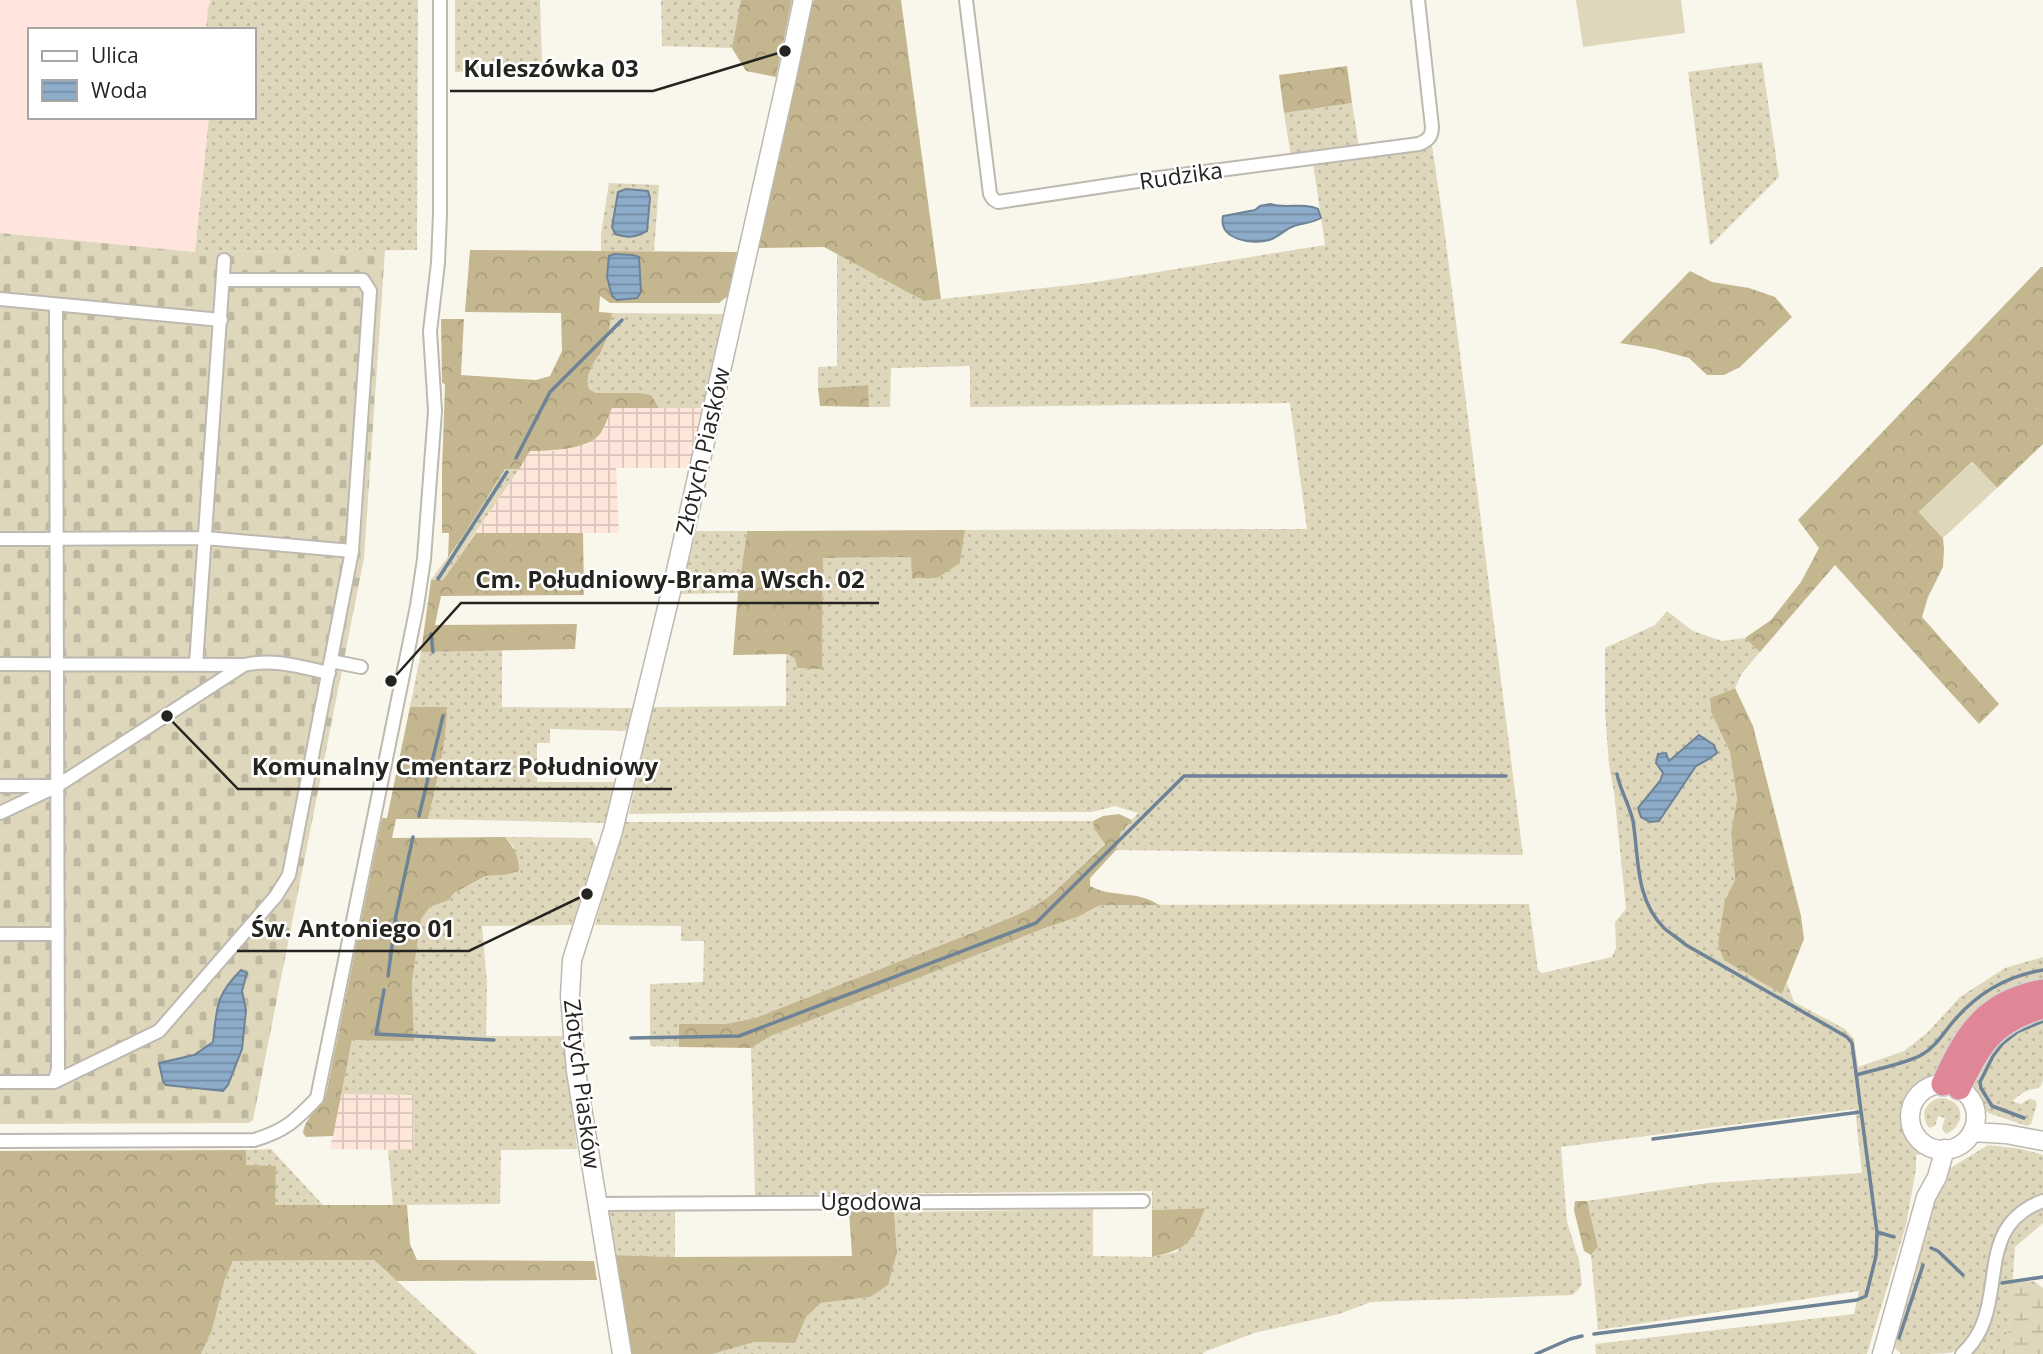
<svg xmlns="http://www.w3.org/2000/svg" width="2043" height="1354" font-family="'Open Sans',sans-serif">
  <defs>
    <pattern id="industrial-grid" width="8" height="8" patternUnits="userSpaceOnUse" patternTransform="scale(1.75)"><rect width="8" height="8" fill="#fee6db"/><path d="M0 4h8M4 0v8" fill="none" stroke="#dac5bc"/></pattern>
    <pattern id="grass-dots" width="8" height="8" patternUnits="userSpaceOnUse" patternTransform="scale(1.75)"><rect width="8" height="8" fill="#dfd7bc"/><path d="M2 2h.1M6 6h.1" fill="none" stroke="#bfb8a1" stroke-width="1.8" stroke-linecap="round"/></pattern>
    <pattern id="forest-crowns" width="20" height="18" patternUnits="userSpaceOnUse" patternTransform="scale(1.75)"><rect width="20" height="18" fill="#c4b790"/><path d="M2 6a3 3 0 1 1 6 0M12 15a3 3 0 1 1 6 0" fill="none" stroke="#a89d7c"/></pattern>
    <pattern id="wetland-marsh" width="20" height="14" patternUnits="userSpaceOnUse" patternTransform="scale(1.75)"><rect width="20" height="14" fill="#dfd7bc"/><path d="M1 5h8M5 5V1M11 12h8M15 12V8" fill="none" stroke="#bfb8a1"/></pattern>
    <pattern id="cemetery-stones" width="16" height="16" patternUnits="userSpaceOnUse" patternTransform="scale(1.75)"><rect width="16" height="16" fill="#dfd7bc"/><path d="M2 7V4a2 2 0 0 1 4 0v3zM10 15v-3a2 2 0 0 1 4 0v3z" fill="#bfb8a1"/></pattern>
    <pattern id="water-rules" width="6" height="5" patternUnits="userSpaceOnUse" patternTransform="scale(1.75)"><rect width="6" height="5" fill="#8dacc9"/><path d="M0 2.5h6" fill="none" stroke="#738ca3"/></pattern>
  </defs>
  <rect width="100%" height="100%" fill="#f9f6eb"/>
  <path fill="#ffe5de" d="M0,0H221L218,30H30V117H209L195,252L0,233Z"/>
  <path fill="url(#industrial-grid)" d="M611,408H703L692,468H616L619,533H476L530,451H554Z
    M341,1094L414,1095L413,1150L330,1149Z"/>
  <path fill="url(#grass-dots)" d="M211,0H418L417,250L195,252L209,117H254V30H206L208,8Z
    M455,0H540L542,68L455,72Z
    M661,0H741L732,48L662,46Z
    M1762,62L1779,177L1710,246L1688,72Z
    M1352,103L1359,147L1291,157L1284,113Z
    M1432,145L1444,227L1523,855L1116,850L1121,832L1138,813L1115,806L1092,812L839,811L629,814L652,707L786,706V654L791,655L796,660L822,668L823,558L911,557L960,563L965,530L1307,529L1290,403L970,407V366L891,368L890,407H869L867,385L818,388V367L837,366V253L924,301L1089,283L1325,245L1313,163Z
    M609,183L659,185L654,251H601V234Z
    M612,313L723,314L703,408H659L651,395L640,393H596L589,389C583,371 600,358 606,342C609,333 610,322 612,313Z
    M505,469H519L443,580H431L465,533Z
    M696,531H747L738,593L681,594Z
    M1667,611L1693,631L1722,641L1745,638L1760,652L1742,673L1735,688L1710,698L1711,712L1730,752L1737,799L1731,832L1735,880L1725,900L1782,994L1787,983L1794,1002L1845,1029L1854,1039L1858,1067L1904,1051L1927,1033L1960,997L2005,968L2043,957V980C2011,983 1975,1006 1957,1032C1950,1044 1945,1058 1937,1070C1926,1085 1905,1089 1903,1110C1901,1131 1920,1138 1922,1154L1916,1155V1169L1906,1225L1867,1354H1596L1595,1344L1854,1314L1859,1291L1598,1330L1591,1255L1598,1247L1587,1201L1708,1183L1862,1173L1855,1109L1561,1147L1567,1222L1579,1260L1582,1285L1573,1295L1371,1302L1339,1314L1254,1333L1204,1352L1203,1354H713L755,1342L794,1343L806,1317L821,1303L870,1297L897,1252L894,1212L1093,1209V1256L1152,1257L1177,1252L1205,1208L1152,1210V1191L755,1195L751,1048L771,1036L1045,928L1078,917L1100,905L1529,904L1538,970L1542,973L1612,957L1616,948L1615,922L1626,909L1614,792L1609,765L1605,711V648L1655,625Z
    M502,650V707L635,708L629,731L550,729V743H537V782H617L605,823L428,819L437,782L447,707H410L421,652Z
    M1093,821L1094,828L1105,843L1052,894L1034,907L1010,918L755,1018L725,1024H679V1047L650,1046V984L703,982L704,941H681V926L595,925L624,822Z
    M505,837L591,838L597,848L573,925L482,926L487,983L486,1036H564L577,1149L501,1150L500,1204L393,1205L388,1150L413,1149L414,1095L341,1094L352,1040H414L412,982L421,919L430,907L449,900L454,893L487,876L504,875L514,847Z
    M2043,1011V1080C2040,1092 2036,1087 2026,1091C2021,1094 2016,1098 2012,1101L2021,1104L2029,1099L2035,1100L2037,1104L2031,1124L2027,1126L1983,1111L1969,1084L1986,1048Z
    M1939,1098C1964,1098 1968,1124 1946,1134L1942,1128L1945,1118L1938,1116L1935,1126L1929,1128C1920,1116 1924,1103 1939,1098Z
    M1988,1145L2022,1149L2043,1155V1195C2026,1201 2010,1210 2000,1227C1980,1261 1994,1338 1950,1353C1938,1354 1914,1354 1901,1354L1893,1346L1942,1167H1952Z
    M271,1149L323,1205H274L245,1165L246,1150Z
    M2043,1207V1223L2015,1247L2009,1331L1989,1354H1970C2011,1314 1984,1256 2020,1221C2026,1215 2036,1211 2043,1207Z
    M675,1208V1257L613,1255L606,1216L610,1210Z
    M374,1260L477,1354H201L212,1330L225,1279L233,1261Z"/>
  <path fill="url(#forest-crowns)" d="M741,0H792L776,77L746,71L732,48Z
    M814,0H901L941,299L924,301L824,247L757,248L811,6Z
    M1347,66L1352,103L1284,113L1279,75Z
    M470,250L737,252L728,296L719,303H610L600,296L599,312L612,313C610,322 609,333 606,341C600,358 583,371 589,389L596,393H640L651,395L659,408H612C608,416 605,427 600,434C587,450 548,451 530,451L519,469H505L465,533L448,557L449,533H442V470L445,385L442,382L441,319H464L461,375L536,380L550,376L562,351L561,313L465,312Z
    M2041,267H2043V444L1997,488L1972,462L1919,512L1943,538L1944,549L1943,567L1928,597L1922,617L1999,704L1979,724L1835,565L1760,652L1745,638L1771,620L1801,582L1819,548L1798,520Z
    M1690,271L1712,282L1749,288L1775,297L1792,317L1740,367L1724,375H1707L1689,358L1655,349L1620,343Z
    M868,385L869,407L820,406L818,388Z
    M965,530L960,563L937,578H912L911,557L823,558L822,669L797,668C796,660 795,656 786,654L733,655L738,593L747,531Z
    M476,533H583L584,595L441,596L435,625L577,624L575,649L421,652L431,580H443Z
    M1735,688L1753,726L1801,916L1804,939L1782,994L1724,960L1718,944L1725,900L1735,880L1731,832L1737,799L1730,752L1711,712L1710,698Z
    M410,707H447C446,745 437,782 428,819H396L392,838L505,837C514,848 519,857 519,871L504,875L486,876L454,893L449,900L430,907L421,919L412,982L414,1041L352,1040L333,1136L306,1137L303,1133C305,1118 319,1108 326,1095L382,818H387Z
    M1119,814L1132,820L1121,832L1116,850L1090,878V886C1112,898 1137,890 1159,905H1100L1078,917L1045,928L771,1036L751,1048L679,1047V1024H725L755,1018L1010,918L1034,907L1052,894L1105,844L1094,828L1093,821L1103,816Z
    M246,1150V1165L276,1166L275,1205H407L410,1244L417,1260L594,1261L597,1280L397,1281L374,1260L233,1261L225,1279L212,1330L201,1354H0V1151Z
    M1575,1201H1587L1598,1247L1591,1255L1584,1251L1574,1210Z
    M1205,1208C1192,1242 1189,1249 1152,1257V1210Z
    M849,1211L894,1212L897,1252L888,1285L870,1297L821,1303L806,1317L795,1343L755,1342L713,1354H630L613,1255L675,1257L852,1256Z"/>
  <path fill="url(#wetland-marsh)" d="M2033,1281L2043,1288V1354H1989L2009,1331L2012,1283Z"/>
  <path fill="url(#cemetery-stones)" d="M0,233L195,252L385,250L364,558L253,1120L249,1123L0,1124Z"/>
  <path fill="#dfd7bc" d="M1576,0H1681L1685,33L1583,47Z
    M1973,462L1997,488L1943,538L1919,512Z"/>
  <path fill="url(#water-rules)" stroke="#6e8396" stroke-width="2" d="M626,189L648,191L650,198L647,231C634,238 628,238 615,234L612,227L618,192Z
    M1270,204C1286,209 1304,202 1318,209L1321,218C1312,223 1304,223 1294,226C1285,229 1279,237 1269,240C1253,245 1218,240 1223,216L1255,210L1260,206Z
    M614,254L633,255L639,257L641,292L637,298L617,300L612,296L607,277L609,256Z
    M1699,735L1714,745L1717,753L1709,759L1696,766L1659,821L1650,822L1641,817L1638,808L1660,781L1663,773L1656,763L1658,754L1666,753L1669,761Z
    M241,970L247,973L242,991L246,1010L242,1049L228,1085L223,1091L166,1085L163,1081L159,1063L194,1055L213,1042C217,1008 215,996 241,970Z"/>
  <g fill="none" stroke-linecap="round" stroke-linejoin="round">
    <path stroke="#6e8396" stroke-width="3.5" d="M516,458L550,392L622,320
      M438,579L507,472
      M431,634L433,652
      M419,816L443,716
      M388,976L396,915L413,837
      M384,990L376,1034L494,1040
      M631,1038L739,1036L1036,923L1184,776H1506
      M1856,1075C1873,1070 1909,1063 1923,1054C1935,1047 1943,1034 1952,1023C1976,994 2006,976 2043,970
      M2024,1118L1992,1106L1981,1088L1980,1082L1993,1056L2003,1043L2017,1032L2043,1021
      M1653,1139L1860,1112
      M1877,1232L1894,1237
      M1931,1248L1938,1251L1963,1275
      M2002,1283L2043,1277
      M1594,1334L1857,1300L1866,1296L1876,1256L1877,1232L1852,1043L1847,1037L1686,945C1679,939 1671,934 1664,928C1635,899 1639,858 1633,821C1630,806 1620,790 1617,774
      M1899,1338L1923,1265
      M1536,1354L1570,1339L1582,1336"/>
    <defs>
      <path id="street" d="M966,0L990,194L993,199L998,202L1151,179L1419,144C1428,140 1432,137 1432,127L1418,0
        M0,299L221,320
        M0,539L205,538L352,551
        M331,661L361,667
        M0,664L244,665
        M196,664L224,260
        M0,786H52
        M0,813L57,786L244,665C273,658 301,667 329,673
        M0,934H57
        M0,1082H54L159,1031L276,896L289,875L352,551L370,291L363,280H223
        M54,1082L58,1070L56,305
        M0,1141L254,1140C285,1131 295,1121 317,1098L417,606L424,559L435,411L430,331L438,263L440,214V0
        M598,1204L1143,1201
        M1962,1354C2014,1308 1968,1228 2043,1201"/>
      <path id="secondary" d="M1910 1117a33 33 0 1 1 66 0a33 33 0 1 1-66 0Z
        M1972,1132L2006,1134L2043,1141
        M622,1354L576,1071L570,996L572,960L613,831L676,571L785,86L803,0
        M1882,1354L1926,1197L1937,1177L1945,1149"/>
      <path id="highway" d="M1943,1084C1966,1034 1984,1002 2043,991
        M1959,1088C1979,1044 1994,1021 2043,1007"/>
    </defs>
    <use href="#street" stroke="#bdb9b0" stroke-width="16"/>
    <use href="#secondary" stroke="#bdb9b0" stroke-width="21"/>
    <use href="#highway" stroke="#d3d3d2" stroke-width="26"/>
    <use href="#street" stroke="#fff" stroke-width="12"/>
    <use href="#secondary" stroke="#fff" stroke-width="18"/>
    <use href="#highway" stroke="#df8797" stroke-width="23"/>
  </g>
  <g text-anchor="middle" stroke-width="5" stroke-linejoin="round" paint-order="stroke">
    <g font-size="23" fill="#252420" stroke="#fff">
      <text transform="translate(1181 176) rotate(-8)" y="8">Rudzika</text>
      <text transform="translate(703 451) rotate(-77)" y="8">Złotych Piasków</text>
      <text transform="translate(582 1084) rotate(83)" y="8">Złotych Piasków</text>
      <text x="871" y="1210">Ugodowa</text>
    </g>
  </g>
  <path fill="none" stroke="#252420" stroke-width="2.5" d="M785 51L653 91H450M391 681L461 603H879M167 716L238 789H672M587 894L469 951H237"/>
  <g fill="#252420" stroke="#fff" stroke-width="2.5">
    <circle cx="785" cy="51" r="7"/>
    <circle cx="391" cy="681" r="7"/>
    <circle cx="167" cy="716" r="7"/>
    <circle cx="587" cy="894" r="7"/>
  </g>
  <g font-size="24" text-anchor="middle" font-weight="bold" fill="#252420" stroke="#fff" stroke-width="5" stroke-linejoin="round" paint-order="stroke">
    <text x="551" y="77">Kuleszówka 03</text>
    <text x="670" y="588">Cm. Południowy-Brama Wsch. 02</text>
    <text x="455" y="775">Komunalny Cmentarz Południowy</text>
    <text x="353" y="937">Św. Antoniego 01</text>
  </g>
  <rect x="28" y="28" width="228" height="91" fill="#ffffff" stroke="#a8a7a6" stroke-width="2"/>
  <rect x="42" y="51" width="35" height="10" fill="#ffffff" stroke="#a8a7a6" stroke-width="2"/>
  <text x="91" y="63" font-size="21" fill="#252420">Ulica</text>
  <rect x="42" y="80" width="35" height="21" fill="url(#water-rules)" stroke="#a8a7a6" stroke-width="2"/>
  <text x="91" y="98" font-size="21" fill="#252420">Woda</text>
</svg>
